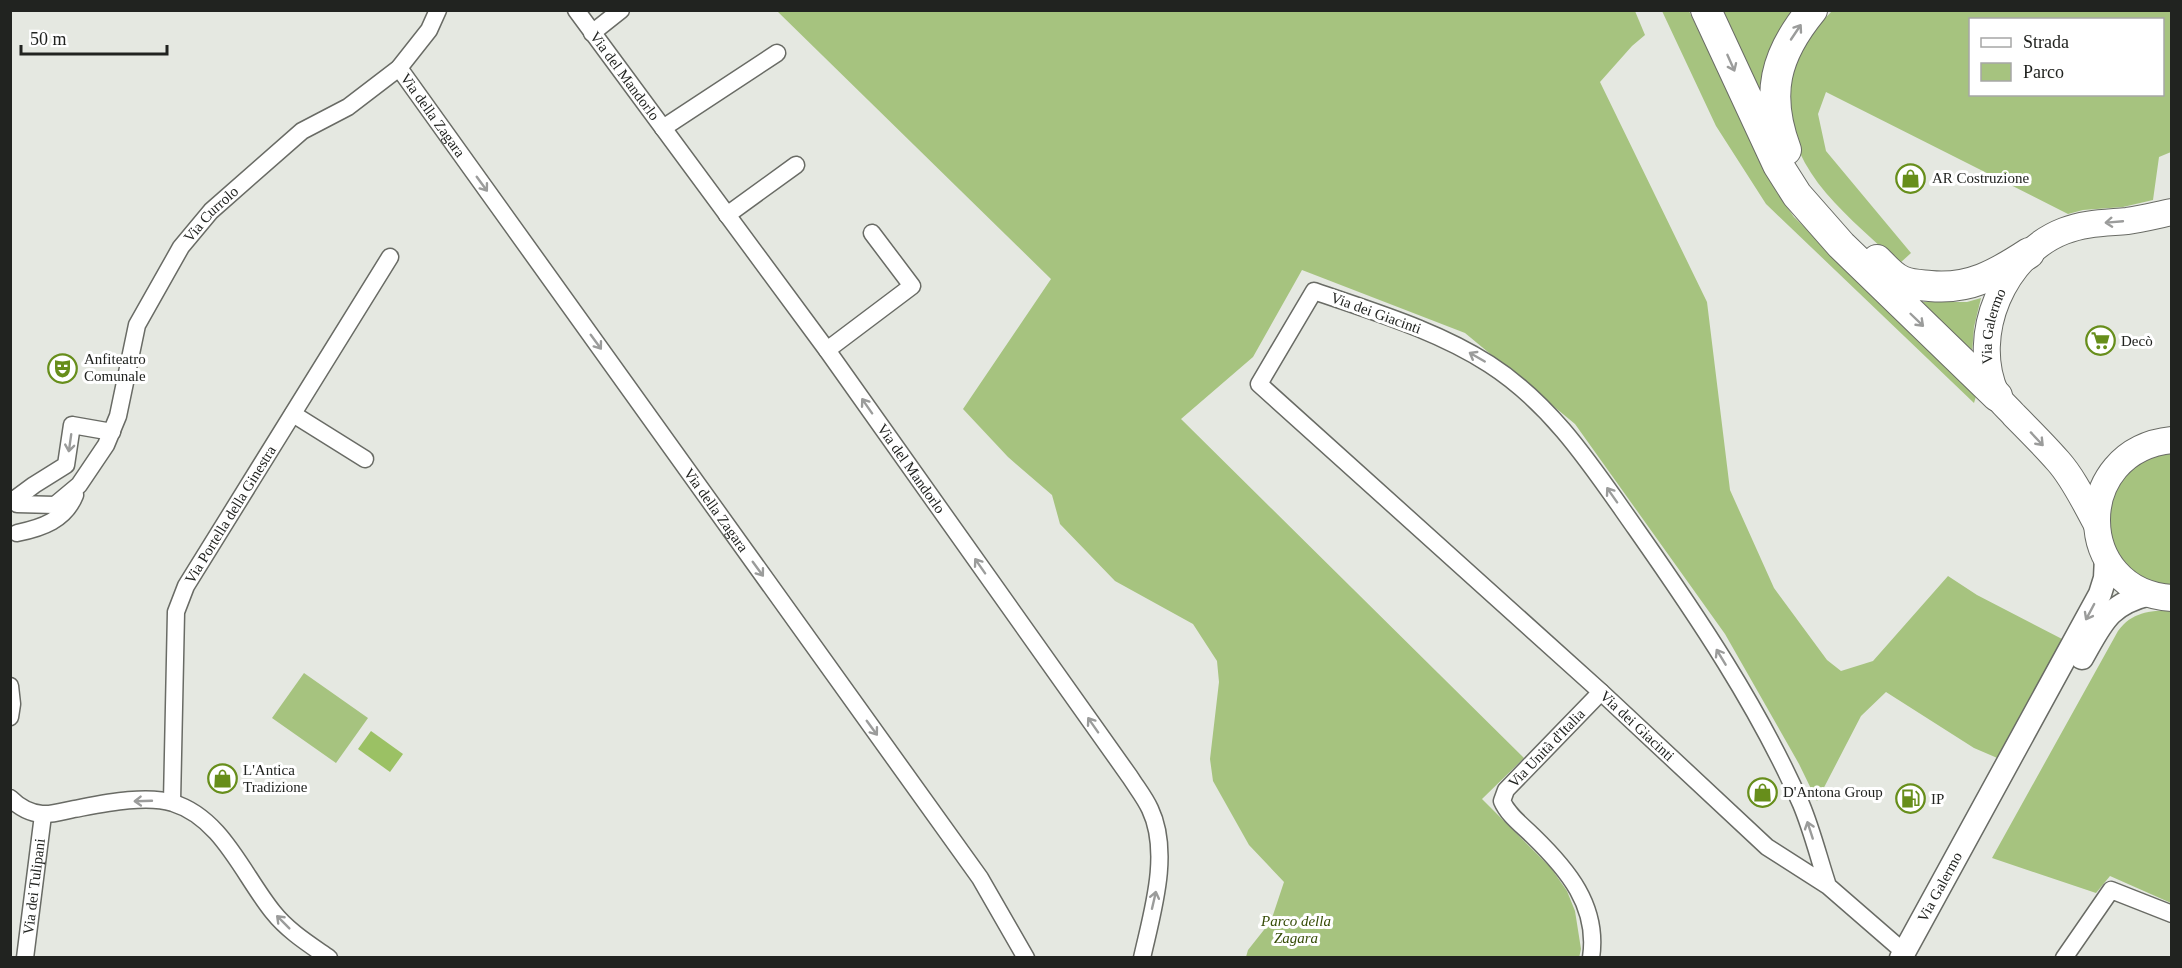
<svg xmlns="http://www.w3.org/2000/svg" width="2182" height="968" font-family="'Times New Roman',serif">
  <rect width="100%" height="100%" fill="#e5e8e1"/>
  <path fill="#a6c37f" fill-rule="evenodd" d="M777,11H1635L1645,35L1632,46L1600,82L1707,302L1730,490L1774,588L1827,660L1841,671L1873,661L1948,576L1977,595L2064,640L2002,760L1974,748L1886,692L1861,716L1817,801L1799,764L1725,634L1575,424L1465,333L1302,270L1253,357L1181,419L1524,758L1482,799L1551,868L1567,891L1575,911L1581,949L1579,958L1246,957L1248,950L1271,921L1284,882L1249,845L1213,781L1210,759L1219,682L1217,661L1193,624L1115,581L1060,524L1052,495L1008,457L963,409L1051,279Z
    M1662,11H1689L1776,191L1794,217L1977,393L1974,403L1766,204L1716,126Z
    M1722,11H1794C1773,36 1765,62 1761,94Z
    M1832,11H2171V152L2159,157L2153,200L2123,207L2083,210L2068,214L1826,92L1818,114L1826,151L1911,253L1899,264C1872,238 1841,213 1818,183C1773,122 1780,63 1832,11ZM1970,20H2162V94H1970Z
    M1981,298L1974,327L1972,353L1919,302H1967Z
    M2171,447V587L2142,579L2117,557L2105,525L2120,473Z
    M2171,610V903L2110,876L2096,893L1992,858L2118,631C2132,612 2149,611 2171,610Z
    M304,673L368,718L336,763L272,718Z"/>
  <path fill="#9bc164" d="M371,731L403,754L390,772L358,749Z"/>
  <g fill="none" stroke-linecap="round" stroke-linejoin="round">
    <defs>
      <g id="street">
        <path id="s1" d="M576,10L827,350L1130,777C1137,788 1145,798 1150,809C1171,853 1152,913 1142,958"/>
        <path d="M592,33L621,10"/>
        <path id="s2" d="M399,68L980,878L1026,958"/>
        <path d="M663,128L777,53"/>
        <path d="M727,215L796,165"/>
        <path d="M827,350L912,286L872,233"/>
        <path d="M293,414L365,459"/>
        <path d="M11,502L34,485L66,465L72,425L112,432"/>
        <path id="s3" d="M17,504L55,505L79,485L106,445L118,416L137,325L181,247L211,211L302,131L348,107L399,68L429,30L438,10"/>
        <path d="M17,533C42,528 65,520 75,495"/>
        <path d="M10,686L12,704L10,717"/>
        <path d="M10,798C19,807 30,813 42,814C52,815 64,811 74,809C101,804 146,794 173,803C222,818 243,875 273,912C288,931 309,944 329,958"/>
        <path id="s4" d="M172,802L176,612L186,586L390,257"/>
        <path id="s5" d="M1828,886C1819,859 1812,830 1801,804C1758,706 1697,616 1636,529C1593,468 1553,405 1489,364C1436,330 1374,312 1314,291L1259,384L1601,692L1767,847L1828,886L1904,952"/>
        <path id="s6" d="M25,958L43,815"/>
        <path id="s7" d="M1591,958C1599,906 1567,869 1533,836C1522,825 1508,815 1502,801L1506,790L1601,692"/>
        <path d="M2064,958L2111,890L2172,914"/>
      </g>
      <g id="secondary">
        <path d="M2082,658C2102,623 2108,604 2150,594"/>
        <path id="s8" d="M1901,958L2100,594L2105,578L2106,557"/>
      </g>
      <g id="primary">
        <path d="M2172,440C2071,450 2073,592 2172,598"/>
        <path id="s9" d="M2096,523C2085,503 2074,479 2058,461C2044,445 2029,430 2014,415C2009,409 2000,402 1996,394C1969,335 2004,254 2064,231C2084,223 2105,223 2127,221C2142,219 2157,215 2172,212"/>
      </g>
      <path id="highway" d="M1706,10L1778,165L1797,195L1841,245L1997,396
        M1786,150C1765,94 1775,55 1812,10
        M1877,260C1885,268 1892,277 1902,281C1911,285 1921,285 1930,286C1969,290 1997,274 2029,253"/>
    </defs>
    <use href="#street" stroke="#696b65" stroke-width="19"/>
    <use href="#secondary" stroke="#696b65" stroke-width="25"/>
    <use href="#primary" stroke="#696b65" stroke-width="28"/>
    <use href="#highway" stroke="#696b65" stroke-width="32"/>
    <use href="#street" stroke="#fff" stroke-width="16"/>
    <use href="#secondary" stroke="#fff" stroke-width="22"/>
    <use href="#primary" stroke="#fff" stroke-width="26"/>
    <use href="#highway" stroke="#fff" stroke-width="30"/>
  </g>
  <defs><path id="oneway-shaft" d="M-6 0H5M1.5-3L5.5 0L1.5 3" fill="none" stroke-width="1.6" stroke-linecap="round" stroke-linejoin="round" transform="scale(1.5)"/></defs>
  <g stroke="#9b9c9b">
    <use href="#oneway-shaft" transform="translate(1796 32) rotate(-56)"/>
    <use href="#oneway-shaft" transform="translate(1731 63) rotate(66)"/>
    <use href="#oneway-shaft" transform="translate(482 184) rotate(54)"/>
    <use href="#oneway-shaft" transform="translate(2114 222) rotate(175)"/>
    <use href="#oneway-shaft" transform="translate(1917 320) rotate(44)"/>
    <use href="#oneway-shaft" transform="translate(596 342) rotate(54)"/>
    <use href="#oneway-shaft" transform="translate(1477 357) rotate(-150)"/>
    <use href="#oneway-shaft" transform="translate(867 406) rotate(-125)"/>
    <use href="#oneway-shaft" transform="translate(2037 439) rotate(47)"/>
    <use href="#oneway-shaft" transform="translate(70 443) rotate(98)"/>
    <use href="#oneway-shaft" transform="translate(1612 495) rotate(-125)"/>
    <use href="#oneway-shaft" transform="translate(980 566) rotate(-125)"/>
    <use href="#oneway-shaft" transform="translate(758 569) rotate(54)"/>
    <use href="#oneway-shaft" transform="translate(2090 612) rotate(118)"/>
    <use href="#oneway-shaft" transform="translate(1721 657) rotate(-121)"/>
    <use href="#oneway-shaft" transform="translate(1093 725) rotate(-125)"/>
    <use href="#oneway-shaft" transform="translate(872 728) rotate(54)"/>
    <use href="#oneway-shaft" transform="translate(143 801) rotate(178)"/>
    <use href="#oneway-shaft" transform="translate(1810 830) rotate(-108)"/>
    <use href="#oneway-shaft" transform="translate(1154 900) rotate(-77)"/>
    <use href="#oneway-shaft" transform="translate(283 922) rotate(-135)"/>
  </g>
  <defs>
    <symbol id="shop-ring" viewBox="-11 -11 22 22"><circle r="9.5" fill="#fff" stroke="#678e1b" stroke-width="1.5"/><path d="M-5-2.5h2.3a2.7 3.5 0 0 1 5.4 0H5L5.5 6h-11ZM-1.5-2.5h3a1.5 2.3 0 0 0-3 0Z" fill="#678e1b"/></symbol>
    <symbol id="supermarket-ring" viewBox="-11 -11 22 22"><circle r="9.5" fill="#fff" stroke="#678e1b" stroke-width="1.5"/><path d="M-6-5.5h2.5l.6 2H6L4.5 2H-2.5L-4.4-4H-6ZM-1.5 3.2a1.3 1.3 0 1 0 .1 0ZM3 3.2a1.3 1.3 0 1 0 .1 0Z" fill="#678e1b"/></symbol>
    <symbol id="theatre-ring" viewBox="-11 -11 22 22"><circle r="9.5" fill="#fff" stroke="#678e1b" stroke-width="1.5"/><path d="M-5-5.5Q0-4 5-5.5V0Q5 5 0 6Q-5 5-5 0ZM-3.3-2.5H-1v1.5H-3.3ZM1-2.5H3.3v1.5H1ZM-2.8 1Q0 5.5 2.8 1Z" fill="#678e1b"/></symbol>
    <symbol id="fuel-ring" viewBox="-11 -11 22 22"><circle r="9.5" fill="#fff" stroke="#678e1b" stroke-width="1.5"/><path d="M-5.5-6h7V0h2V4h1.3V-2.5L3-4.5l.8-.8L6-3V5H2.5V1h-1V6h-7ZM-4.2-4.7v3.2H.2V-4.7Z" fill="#678e1b"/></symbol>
  </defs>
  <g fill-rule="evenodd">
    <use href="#shop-ring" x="1894" y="162" width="33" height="33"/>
    <use href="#supermarket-ring" x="2084" y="324" width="33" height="33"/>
    <use href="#theatre-ring" x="46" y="352" width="33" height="33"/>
    <use href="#shop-ring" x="206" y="762" width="33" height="33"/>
    <use href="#shop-ring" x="1746" y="776" width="33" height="33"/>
    <use href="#fuel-ring" x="1894" y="782" width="33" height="33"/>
  </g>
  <g text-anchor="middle" stroke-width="6" stroke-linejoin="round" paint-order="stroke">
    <g font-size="15" fill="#212320" stroke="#fff">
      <text dy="5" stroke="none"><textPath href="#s1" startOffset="82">Via del Mandorlo</textPath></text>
      <text dy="5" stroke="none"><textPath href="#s2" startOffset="58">Via della Zagara</textPath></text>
      <text dy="5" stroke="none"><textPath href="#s3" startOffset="376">Via Currolo</textPath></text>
      <text transform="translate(1376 313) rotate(20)" y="5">Via dei Giacinti</text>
      <text dy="5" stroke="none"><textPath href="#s9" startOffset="234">Via Galermo</textPath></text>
      <text dy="5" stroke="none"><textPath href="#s1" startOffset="568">Via del Mandorlo</textPath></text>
      <text dy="5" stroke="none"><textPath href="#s2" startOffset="544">Via della Zagara</textPath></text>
      <text dy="5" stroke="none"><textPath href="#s4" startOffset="302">Via Portella della Ginestra</textPath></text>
      <text dy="5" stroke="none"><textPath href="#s5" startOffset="1438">Via dei Giacinti</textPath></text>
      <text dy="5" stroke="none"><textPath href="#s7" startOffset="258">Via Unità d'Italia</textPath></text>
      <text dy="5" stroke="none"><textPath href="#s6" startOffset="72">Via dei Tulipani</textPath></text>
      <text dy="5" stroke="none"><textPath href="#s8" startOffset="81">Via Galermo</textPath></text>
    </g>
    <g font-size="15" fill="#212320" stroke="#fff" text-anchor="start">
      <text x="1932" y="183">AR Costruzione</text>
      <text x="2121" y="346">Decò</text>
      <text x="84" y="364">Anfiteatro<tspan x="84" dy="17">Comunale</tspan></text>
      <text x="243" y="775">L'Antica<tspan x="243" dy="17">Tradizione</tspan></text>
      <text x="1783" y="797">D'Antona Group</text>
      <text x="1931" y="804">IP</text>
    </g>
    <g font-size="15" font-style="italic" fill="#364c07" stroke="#fff">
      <text x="1296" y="926">Parco della<tspan x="1296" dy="17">Zagara</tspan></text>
    </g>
  </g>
  <rect width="2182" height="968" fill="none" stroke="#212320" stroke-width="24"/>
  <rect x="1969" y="18" width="195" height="78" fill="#ffffff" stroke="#a6a7a6" stroke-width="1.5"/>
  <rect x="1981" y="38" width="30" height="9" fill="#ffffff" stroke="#a6a7a6" stroke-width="1.5"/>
  <text x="2023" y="48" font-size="18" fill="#212320">Strada</text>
  <rect x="1981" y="63" width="30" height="18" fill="#a6c37f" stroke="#a6a7a6" stroke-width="1.5"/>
  <text x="2023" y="78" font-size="18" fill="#212320">Parco</text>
  <path d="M21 45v9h146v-9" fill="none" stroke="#212320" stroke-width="3"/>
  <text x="30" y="45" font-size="18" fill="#212320" stroke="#ffffff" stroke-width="4.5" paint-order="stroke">50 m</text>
</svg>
